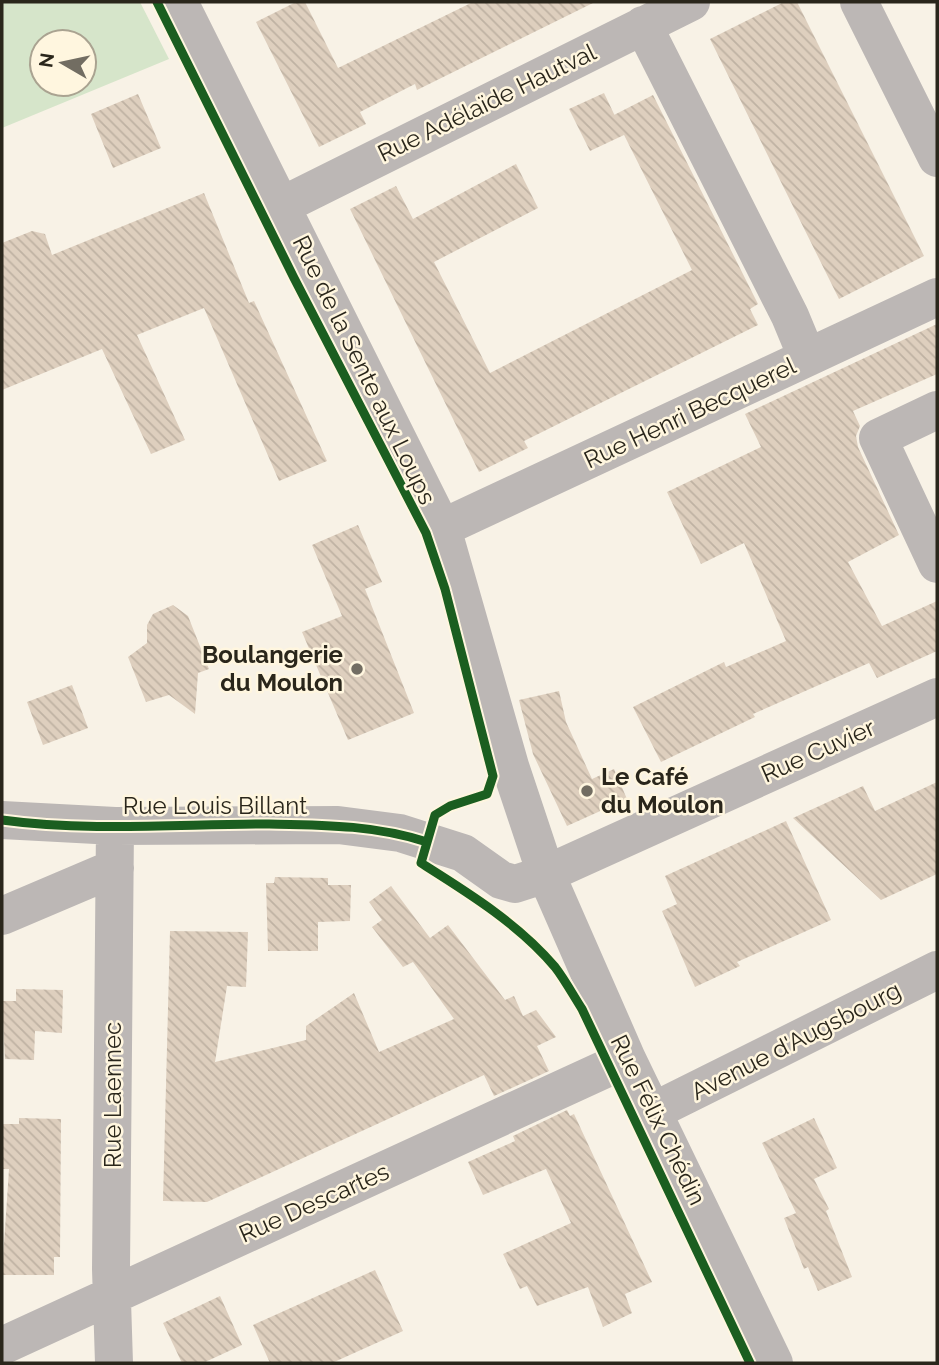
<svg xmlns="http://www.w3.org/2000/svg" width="939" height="1365" font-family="Raleway,sans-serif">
  <defs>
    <pattern id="building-back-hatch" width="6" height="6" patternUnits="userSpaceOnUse" patternTransform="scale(1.75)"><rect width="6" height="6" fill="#decfbe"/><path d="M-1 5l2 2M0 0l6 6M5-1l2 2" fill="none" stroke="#bfb2a3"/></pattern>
  </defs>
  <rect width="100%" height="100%" fill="#f8f2e6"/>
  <path fill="#d6e5ca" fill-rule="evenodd" d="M2,2H140L169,59L2,128ZM42,42H84V84H42Z"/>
  <path fill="url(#building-back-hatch)" d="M296,2H305L338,68L473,2H595L417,90L415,84L360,112L366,124L319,147L256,22Z
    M784,2H797L924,256L839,299L710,39Z
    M604,93L624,135L590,151L569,109Z
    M138,94L161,148L113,168L91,114Z
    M653,95L758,304L750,309L758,325L524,441L528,448L479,472L350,209L396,186L413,219L516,164L538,208L434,262L490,373L692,270L614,115Z
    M204,193L249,303L254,301L327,461L279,481L204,308L137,335L185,440L151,454L102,349L2,390V243L32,231L45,234L52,255Z
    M937,324V374L853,411L860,426L856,436L858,447L899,535L848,562L882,626L937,601V651L877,678L869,663L753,714L755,717L661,762L633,707L724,662L726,667L786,641L744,543L701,564L667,492L761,447L745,414Z
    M358,525L382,582L365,589L414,713L348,740L302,632L342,616L312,545Z
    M173,605L188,616L209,669L198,673L195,714L169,695L146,702L128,657L147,643V625L153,614Z
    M72,685L88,728L43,745L27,702Z
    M559,691L566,722L592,779L614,769L627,799L567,826L533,754L519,700Z
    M937,782V874L881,900L793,818L863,786L875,811Z
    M786,821L831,920L737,962L740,966L695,987L662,911L677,904L665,876Z
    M275,877L328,878V885H351L350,921L318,922V951H268L266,883H274Z
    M391,886L430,938L448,925L505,1000L514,996L523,1016L536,1010L556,1037L537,1046L549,1071L494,1096L484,1075L207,1202L163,1201L170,931L248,932L246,987L227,986L215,1062L306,1040V1026L354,993L379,1052L454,1019L413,962L403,967L372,927L382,920L369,902Z
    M16,989L63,990L62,1033L35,1031L34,1060L5,1059L2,1001H16Z
    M567,1110L570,1116L574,1114L652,1282L625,1294L632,1313L603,1327L588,1287L537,1306L527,1286L520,1289L503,1254L571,1223L546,1169L483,1195L468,1162L515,1141L513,1136Z
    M19,1118L61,1119L60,1257H54V1275H2L9,1169H2V1124H19Z
    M814,1118L837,1168L814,1179L829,1209L826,1211L852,1277L818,1291L808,1267L804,1269L784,1218L796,1213L762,1143Z
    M375,1270L403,1331L332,1363H270L253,1325Z
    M220,1296L242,1345L203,1363H182L163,1323Z"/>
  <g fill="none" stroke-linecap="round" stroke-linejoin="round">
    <path stroke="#bcb7b5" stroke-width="38" d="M179,2L442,528L510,766L546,874L627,1059L774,1363
      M859,2L937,158
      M643,25L790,316L807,357
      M283,205L691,2
      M937,410L878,438L937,564
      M442,528L937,297
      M2,820L115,826L338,825L400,833L463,853L501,880L515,884L546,874L937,697
      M2,916L115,868
      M654,1111L937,970
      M2,1346L627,1059
      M114,1363L111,1269L115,826"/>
    <defs>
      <path id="cycleway" d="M157,2L294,278L426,533L445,589L493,776L487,794L450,806L435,815L421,863C467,892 519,924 555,967C565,980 573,995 582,1009L750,1363
        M2,820C89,832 181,824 269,824C323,825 375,825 427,842"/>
    </defs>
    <use href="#cycleway" stroke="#fff6df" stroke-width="13"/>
    <use href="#cycleway" stroke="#1b5e20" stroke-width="9"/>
  </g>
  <g fill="#726d62" stroke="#fff6df" stroke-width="2.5">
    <circle cx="357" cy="669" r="7"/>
    <circle cx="587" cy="791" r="7"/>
  </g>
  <g text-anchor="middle" stroke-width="5" stroke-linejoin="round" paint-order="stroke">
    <g font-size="24" fill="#2a261b" stroke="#fff6df">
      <text transform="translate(487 103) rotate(-26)" y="8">Rue Adélaïde Hautval</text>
      <text transform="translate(364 370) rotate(64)" y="8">Rue de la Sente aux Loups</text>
      <text transform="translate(690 413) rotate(-25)" y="8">Rue Henri Becquerel</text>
      <text transform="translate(818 751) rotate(-24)" y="8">Rue Cuvier</text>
      <text x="215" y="814">Rue Louis Billant</text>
      <text transform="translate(796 1041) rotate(-27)" y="8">Avenue d'Augsbourg</text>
      <text transform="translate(113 1095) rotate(-90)" y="8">Rue Laennec</text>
      <text transform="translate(658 1120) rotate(64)" y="8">Rue Félix Chédin</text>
      <text transform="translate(314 1203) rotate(-24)" y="8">Rue Descartes</text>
    </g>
    <g font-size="24" font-weight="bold" fill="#2a261b" stroke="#fff6df" text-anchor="end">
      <text x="343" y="663">Boulangerie<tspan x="343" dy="28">du Moulon</tspan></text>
      <text x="601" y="785" text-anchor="start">Le Café<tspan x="601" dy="28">du Moulon</tspan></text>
    </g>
  </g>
  <rect width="939" height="1365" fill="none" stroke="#2a261b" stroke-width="7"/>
  <g transform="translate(63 63) rotate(279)"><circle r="33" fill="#fff6df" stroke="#aaa391" stroke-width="2"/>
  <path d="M0-5L12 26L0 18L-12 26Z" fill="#726d62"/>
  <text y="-10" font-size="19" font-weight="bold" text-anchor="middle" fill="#2a261b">N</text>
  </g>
</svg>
